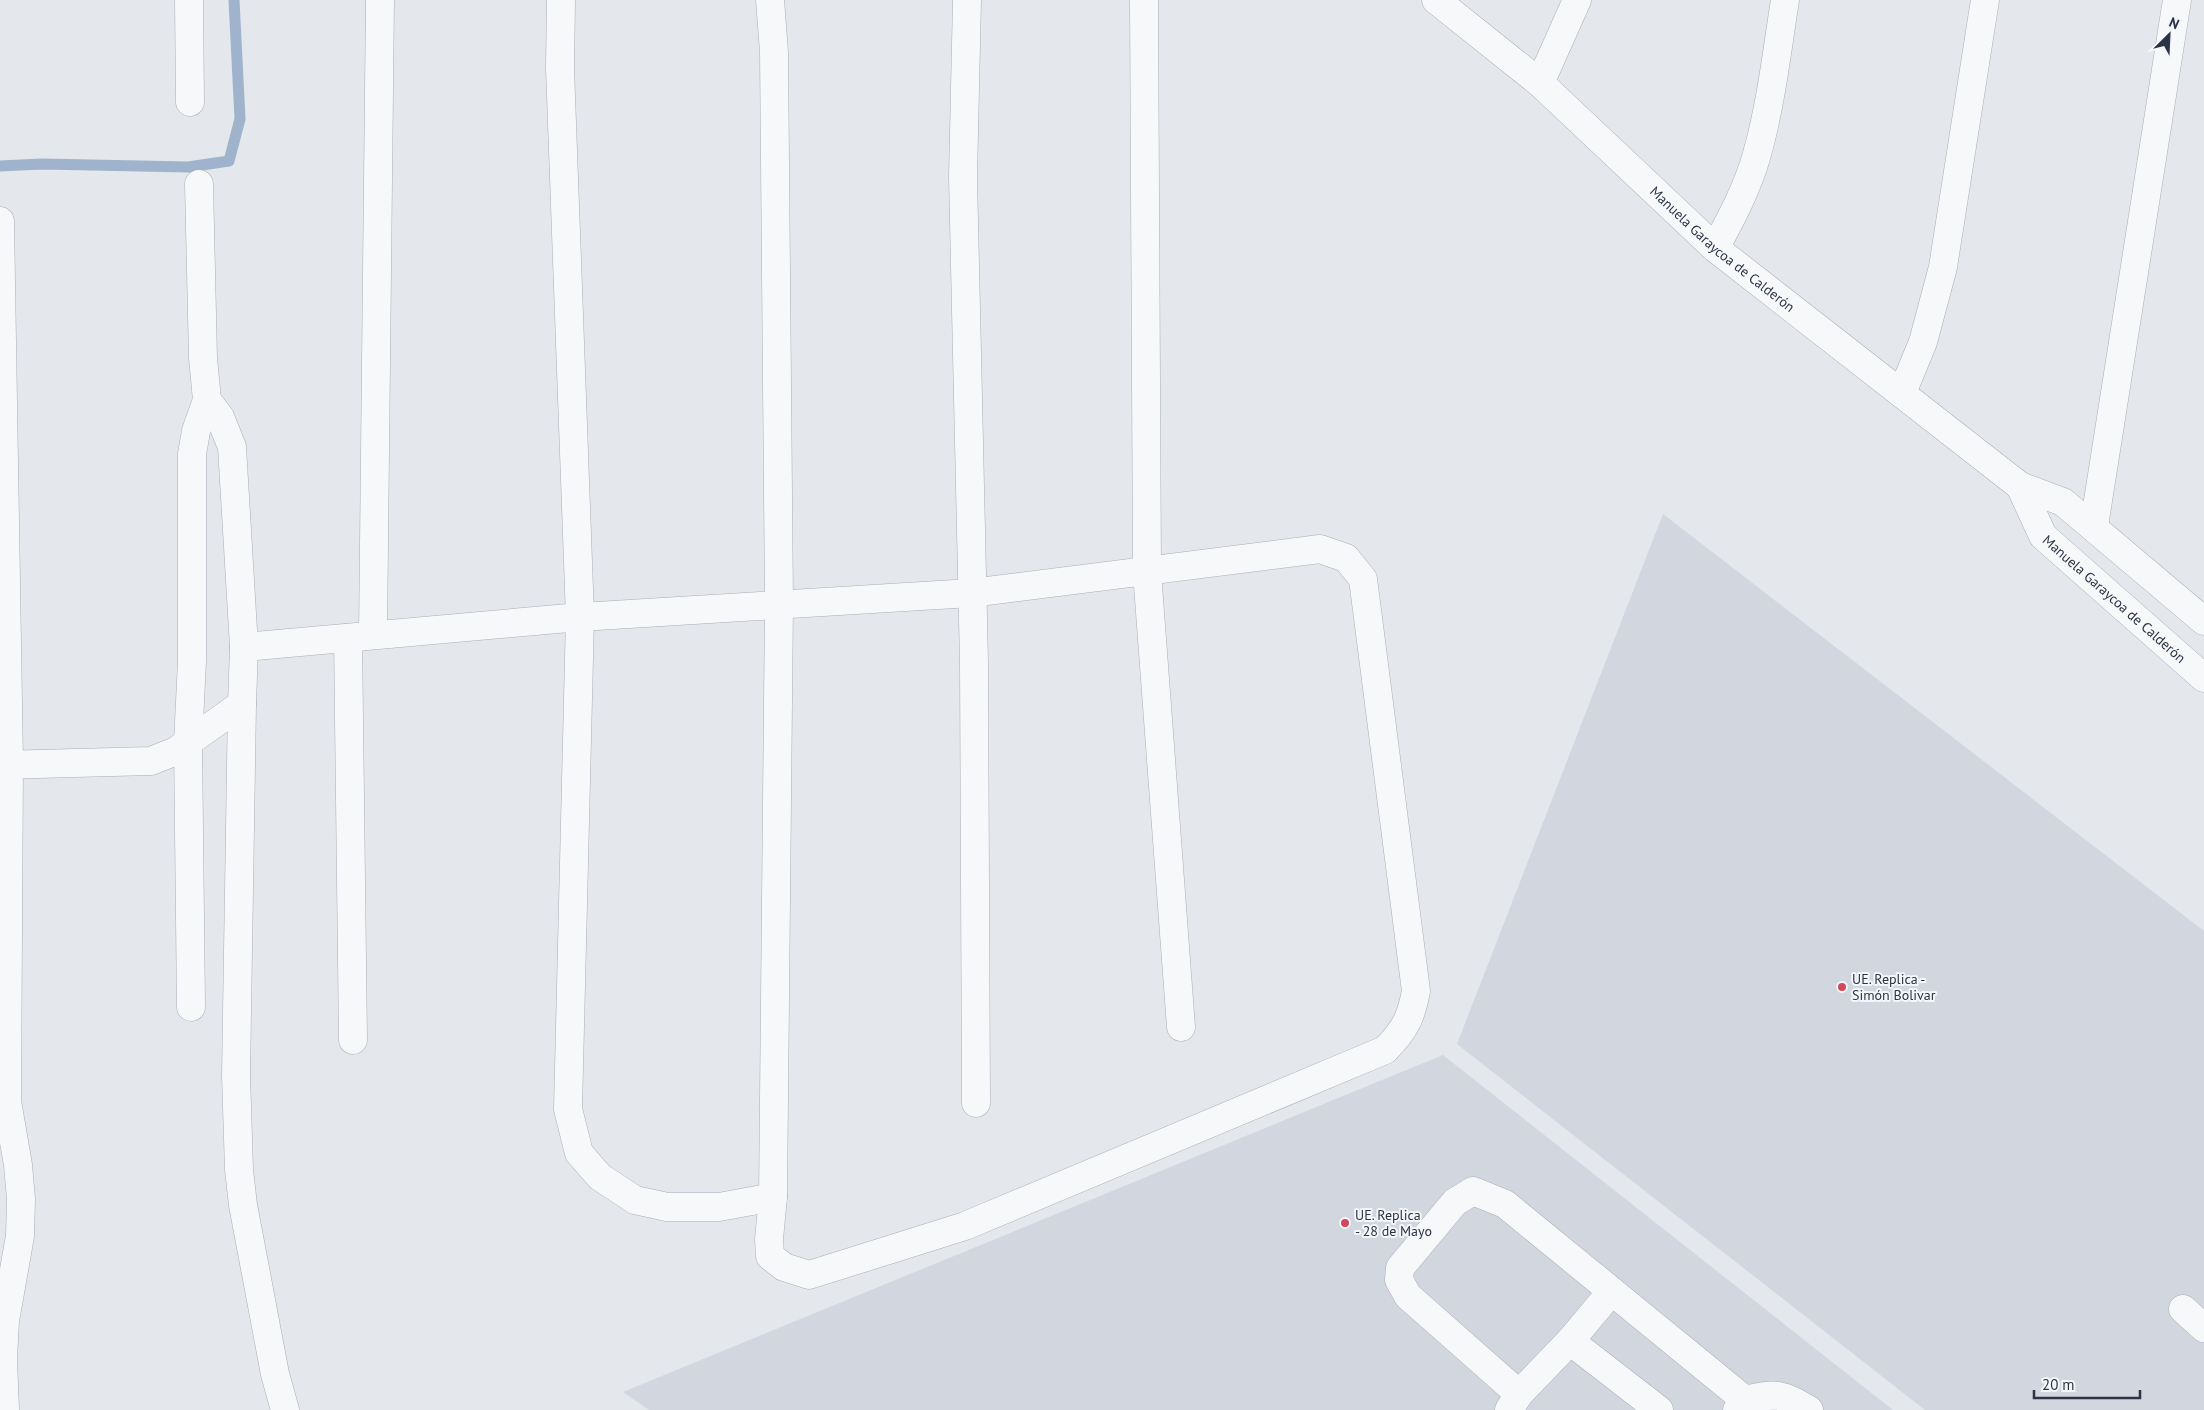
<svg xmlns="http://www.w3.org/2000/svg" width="2204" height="1410" font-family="'PT Sans',sans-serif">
  <rect width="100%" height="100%" fill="#e4e7ec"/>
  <path fill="#d2d6de" d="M1663,514L2204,931V1410H1925L1457,1044Z
    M1443,1055L1893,1410H649L623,1392Z"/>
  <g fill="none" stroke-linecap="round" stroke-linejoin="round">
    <path stroke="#9fb4cc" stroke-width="11" d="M0,166L42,164L188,167L229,161L240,119L234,0"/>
    <defs>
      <g id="minor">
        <path d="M189,0L190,102"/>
        <path d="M561,0L560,68L580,617L568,1109L579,1153L600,1177L635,1200L667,1207H719L773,1197"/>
        <path d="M967,0L963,177L974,663L976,1103"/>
        <path d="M1144,0L1147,572L1181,1027"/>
        <path id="s1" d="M1436,0L1540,83L1715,248L2020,486L2063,502L2204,621"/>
        <path d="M1540,83L1577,0"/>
        <path d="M199,184L203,358L207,400L220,417L232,447L244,647"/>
        <path d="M0,221L9,764L7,1101L18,1165L21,1199L20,1236L5,1321L3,1359L5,1410"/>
        <path d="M1715,248C1731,219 1748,187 1757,154C1771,104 1777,51 1785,0"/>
        <path d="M1902,393L1923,342L1943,267L1985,0"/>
        <path id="s2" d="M2020,486L2043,536L2204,678"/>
        <path d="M2094,526L2177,0"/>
        <path d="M373,635L380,0"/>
        <path d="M348,638L353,1040"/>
        <path d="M242,704L236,1075L239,1170L243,1205L275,1374L285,1410"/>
        <path d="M0,765L151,761L176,751L242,704L244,647L580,617L971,593L1320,549L1346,558L1363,579L1416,991C1411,1018 1405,1030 1385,1050L965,1226L809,1275L784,1267L770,1256L769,1239L773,1197L779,604L774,52L770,0"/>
        <path d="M191,1007L188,743L192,661V454L196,431L207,400"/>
        <path d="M2183,1309L2204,1328"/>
        <path d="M1570,1341L1659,1410"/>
        <path d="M1519,1394L1570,1341L1611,1292"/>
        <path d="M1745,1400C1777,1393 1781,1393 1809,1410"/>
        <path d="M1509,1410L1519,1394L1408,1296L1399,1280L1400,1268L1455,1202L1473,1191L1505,1204L1745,1400L1737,1410"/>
      </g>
    </defs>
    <use href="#minor" stroke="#a9aeb7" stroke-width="29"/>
    <use href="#minor" stroke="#f7f8fa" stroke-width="28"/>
  </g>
  <g fill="#d1495b" stroke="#f4f6f9" stroke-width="2">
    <circle cx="1842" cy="987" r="5"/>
    <circle cx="1345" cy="1223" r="5"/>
  </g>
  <g text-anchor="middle" stroke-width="4" stroke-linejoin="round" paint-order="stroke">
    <g font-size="14" fill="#2b3445" stroke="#f4f6f9">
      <text dy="5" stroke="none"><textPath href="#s1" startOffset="380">Manuela Garaycoa de Calderón</textPath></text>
      <text dy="5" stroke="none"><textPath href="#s2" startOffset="150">Manuela Garaycoa de Calderón</textPath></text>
    </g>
    <g font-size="14" fill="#2b3445" stroke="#f4f6f9" text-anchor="start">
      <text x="1852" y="984">UE. Replica -<tspan x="1852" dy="16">Simón Bolivar</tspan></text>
      <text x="1355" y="1220">UE. Replica<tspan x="1355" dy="16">- 28 de Mayo</tspan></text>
    </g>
  </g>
  <g transform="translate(2169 35) rotate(24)" stroke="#f4f6f9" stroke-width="4" paint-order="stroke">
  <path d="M0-4L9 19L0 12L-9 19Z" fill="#2b3445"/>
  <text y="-8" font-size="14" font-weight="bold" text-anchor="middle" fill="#2b3445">N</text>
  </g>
  <path d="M2034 1390v8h106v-8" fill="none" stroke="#2b3445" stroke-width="2.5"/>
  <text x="2042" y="1390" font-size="15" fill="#2b3445" stroke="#f4f6f9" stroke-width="4" paint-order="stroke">20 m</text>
</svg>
